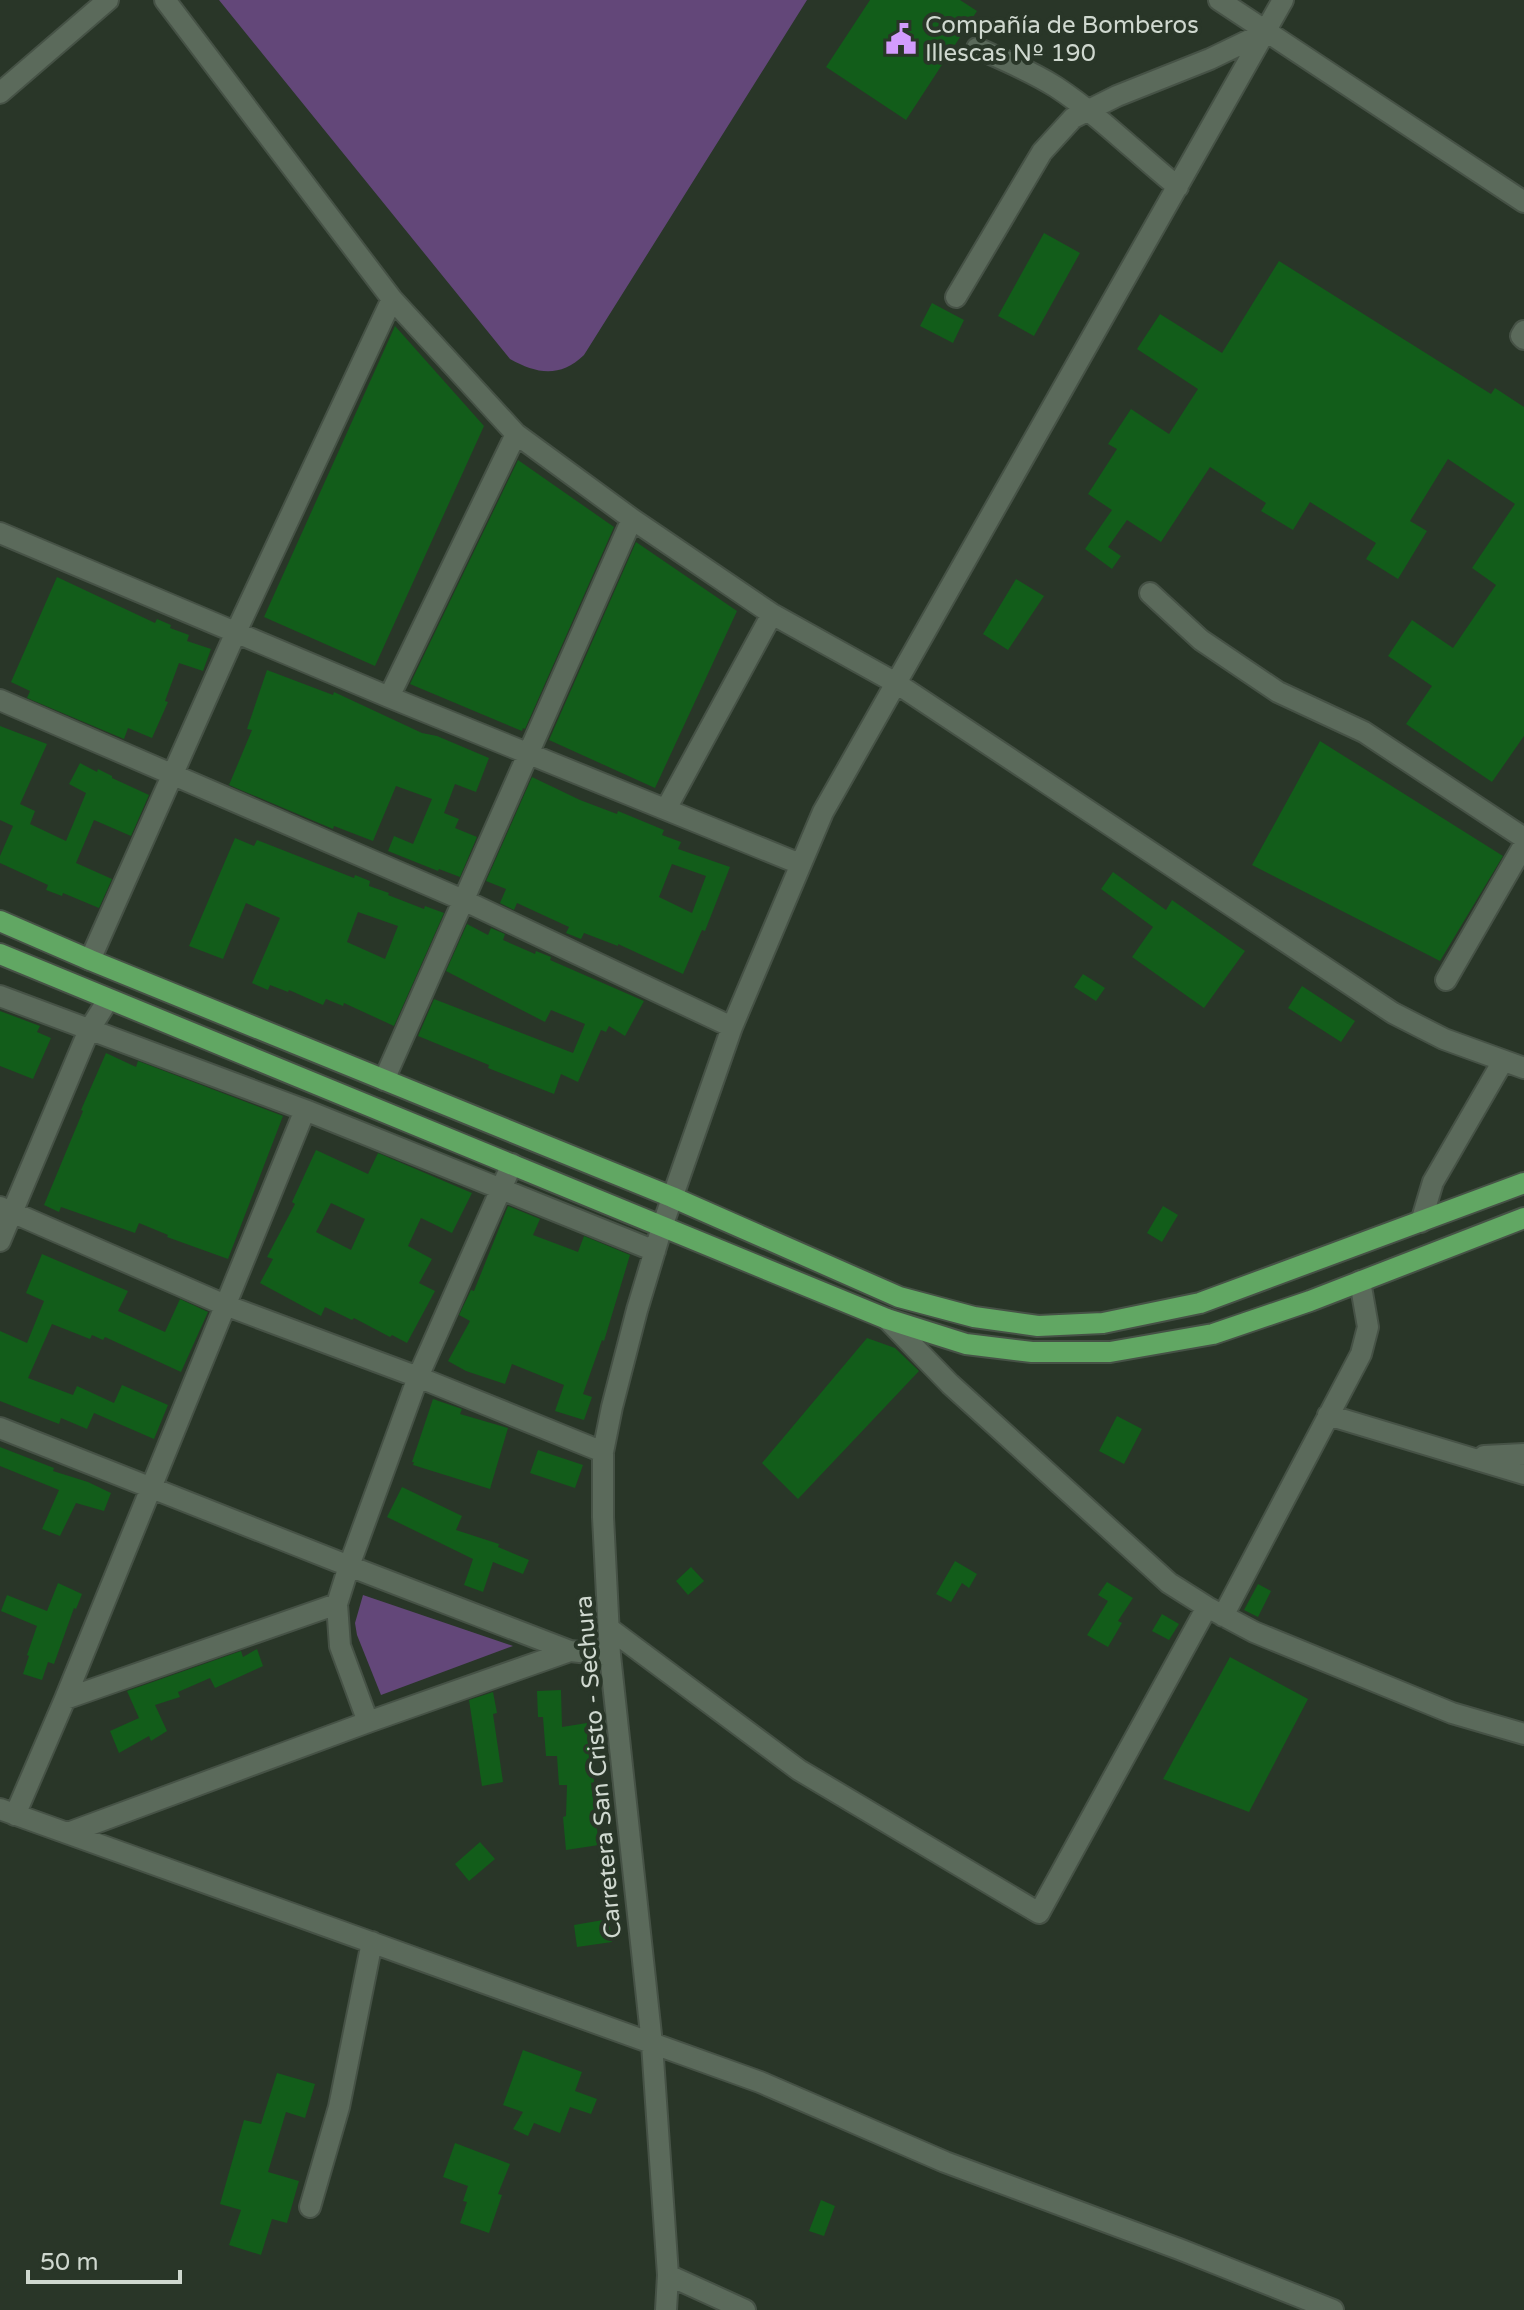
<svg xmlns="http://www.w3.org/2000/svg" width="1524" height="2310" font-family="'Varela Round',sans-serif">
  <rect width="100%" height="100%" fill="#293628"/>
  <path fill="#634779" d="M219,0H807L584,355C560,378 537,374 510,359Z
    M363,1595L513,1646L381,1695L357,1635L355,1623Z"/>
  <path fill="#125d1a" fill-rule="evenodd" d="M870,0H960L977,11L906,120L826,67Z
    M1044,233L1080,253L1034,336L998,316Z
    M1279,261L1491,394L1495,388L1524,407V736L1492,782L1406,724L1432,686L1388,656L1412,620L1453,648L1496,585L1472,568L1515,504L1448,459L1410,521L1427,531L1398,579L1366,559L1376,543L1310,502L1293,530L1261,511L1266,503L1210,467L1161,542L1127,520L1108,547L1121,556L1112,569L1085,549L1112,510L1088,494L1117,449L1108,444L1131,409L1169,434L1198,389L1137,349L1160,314L1222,353Z
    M932,303L964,320L953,343L920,326Z
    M395,326L484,426L375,666L264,617Z
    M518,460L614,527L525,729L523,728L522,731L410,684Z
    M636,542L737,611L655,788L549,740Z
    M57,577L155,623L157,619L171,625L170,628L189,635L187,641L211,649L203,671L179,663L165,701L168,702L152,738L128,728L124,739L27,698L30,691L11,682Z
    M1016,579L1044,596L1008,650L983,634Z
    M267,670L333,695L334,692L422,733L437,736L489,758L476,792L455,784L444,813L459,819L455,828L477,837L460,877L439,869L438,871L388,851L394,836L413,844L432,799L396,786L373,841L334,826L333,829L229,785L252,730L247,729Z
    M0,726L47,744L20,804L35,811L30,824L66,841L86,793L69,784L80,763L97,772L98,769L112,776V778L149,795L131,836L94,820L76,863L112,879L99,908L63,893L62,896L46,890L48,885L0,863V856L13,826L0,820Z
    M1320,741L1503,856L1440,961L1252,865Z
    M532,777L580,800L617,814L618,811L664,830L662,835L681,842L678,849L730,867L705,931L702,930L683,974L618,944V946L584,933L581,939L566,933L569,927L517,903L514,910L500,903L506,889L486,881ZM672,864L706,876L692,913L659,897Z
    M235,838L254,846L257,840L354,878L355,875L370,881L369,886L389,893L388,895L424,909L425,906L444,913L394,1026L344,1003L343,1006L326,999L323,1005L289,990L288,992L270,985L268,990L252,983L280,918L246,903L223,959L189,946ZM358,912L398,926L385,959L347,942Z
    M1113,872L1166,910L1172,900L1245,951L1204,1008L1132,957L1153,927L1101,889Z
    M467,924L488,935L491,928L505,934L503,940L535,954L536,951L551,957L550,960L644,1001L625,1036L609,1026L606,1032L601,1030L578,1082L561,1074L554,1094L488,1068L489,1065L418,1036L434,999L573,1053L585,1024L551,1010L545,1022L446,971Z
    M1083,974L1105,988L1096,1001L1074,987Z
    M1302,986L1355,1021L1341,1042L1288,1008Z
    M0,1011L40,1026L37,1032L51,1038L33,1079L0,1066Z
    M106,1053L136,1067L138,1061L283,1116L228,1259L167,1237L168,1235L139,1223L135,1233L61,1207L59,1212L44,1205L83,1111L81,1110Z
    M316,1150L368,1174L378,1153L472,1193L452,1233L421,1218L408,1246L432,1259L419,1283L435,1291L407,1343L392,1335L390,1337L354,1318L352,1320L325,1307L321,1316L260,1283L273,1259L267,1257L295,1204L292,1202ZM331,1203L365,1219L351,1250L316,1232Z
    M508,1206L540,1219L533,1235L578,1252L584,1236L630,1255L604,1341L602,1340L583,1394L592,1397L584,1420L555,1411L564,1385L512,1364L505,1384L466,1371L448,1361L470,1321L459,1315L471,1290L474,1291Z
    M1163,1206L1178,1215L1162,1242L1147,1233Z
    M42,1254L128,1291L118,1311L165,1332L180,1299L208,1312L181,1372L105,1337L103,1340L92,1335L90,1339L52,1324L28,1378L73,1395L77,1386L114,1403L122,1385L168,1405L154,1439L94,1413L87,1429L61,1418L59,1424L0,1401V1331L27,1343L44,1301L26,1293Z
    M867,1338L895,1348L919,1371L798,1499L762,1463Z
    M433,1399L462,1409L460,1414L508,1428L490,1489L413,1465L414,1462H412Z
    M1117,1416L1142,1429L1124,1464L1099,1451Z
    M0,1447L54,1468L53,1471L88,1482L111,1493L104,1511L76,1503L60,1536L42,1529L59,1490L0,1466Z
    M538,1450L583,1465L575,1488L530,1473Z
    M402,1487L462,1516L456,1530L499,1544L498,1547L529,1560L523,1574L493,1562L483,1592L464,1585L473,1559L387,1517Z
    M955,1561L977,1574L969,1588L962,1583L951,1602L936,1594Z
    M691,1567L704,1581L688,1595L676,1581Z
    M1107,1582L1133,1598L1118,1621L1122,1623L1108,1647L1087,1635L1108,1601L1098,1595Z
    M58,1583L82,1594L76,1609L74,1608L54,1664L48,1662L42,1680L23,1674L29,1656L27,1655L37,1626L1,1611L7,1595L47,1611Z
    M1258,1584L1271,1591L1258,1617L1244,1610Z
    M1162,1614L1179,1624L1169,1640L1152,1631Z
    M257,1649L263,1666L215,1688L210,1678L178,1692L180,1697L155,1705L167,1731L151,1741L149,1736L119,1753L110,1731L139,1718L127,1691L241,1651L243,1657Z
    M1230,1657L1308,1699L1249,1812L1163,1779Z
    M561,1690L562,1727L587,1723L589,1760H592L594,1782L591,1783L599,1845L566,1850L563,1817L566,1816L567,1785H559L557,1756H546L543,1717H538L537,1691Z
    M493,1692L497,1713L493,1714L503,1782L482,1786L469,1700Z
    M480,1842L495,1859L469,1881L455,1864Z
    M609,1919L612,1942L577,1947L574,1925Z
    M523,2050L582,2072L575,2091L597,2099L591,2114L570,2107L560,2133L534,2123L528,2136L513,2129L523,2112L503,2105Z
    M277,2073L315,2084L305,2118L286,2112L268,2172L299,2181L287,2223L272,2219L261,2255L229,2245L241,2210L220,2204L244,2120L261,2124Z
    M455,2143L510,2164L498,2194L502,2195L489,2233L460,2223L467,2202L463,2201L468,2186L443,2177Z
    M821,2200L835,2206L824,2236L809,2231Z"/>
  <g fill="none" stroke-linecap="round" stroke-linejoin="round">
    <defs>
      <path id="minor" d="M165,0L392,299L516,434L632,519L772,614L896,683L1393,1013L1444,1039L1524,1068
        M1219,0L1524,202
        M977,48C1004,60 1031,71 1056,87C1100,116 1137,154 1178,187
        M0,93L108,0
        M956,297L1042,152L1073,118L1117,96L1210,59L1266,32
        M1524,331L1521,336L1524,339
        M0,533L389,697L800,864
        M1150,593L1201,640L1278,692L1364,732L1524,838
        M389,697L516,434
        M0,700L463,900L732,1027
        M666,809L772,614
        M90,960L236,632L392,299
        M1446,980L1524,845
        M0,996L305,1110L655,1251
        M384,1080L632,519
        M0,1207L225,1305L418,1377L603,1452
        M1421,1222L1433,1182L1503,1061
        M0,1241L89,1030L108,1000
        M887,1319L950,1384L1169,1583L1207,1607L1254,1632L1452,1713L1524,1734
        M1328,1415L1524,1474
        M0,1428L349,1566L570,1651L610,1655
        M1484,1456L1524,1454
        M1223,1616L1361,1354L1368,1327L1360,1281
        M610,1629L799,1770L1039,1913L1207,1607
        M65,1699L337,1604
        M368,1722L340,1646L337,1604L349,1566L418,1377L512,1164
        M0,1809L760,2082L945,2162L1179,2249L1333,2310
        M15,1815L65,1699L305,1110
        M68,1833L368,1722L570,1651
        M310,2207L339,2107L372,1942
        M668,2275L745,2310
        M666,2310L668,2275L652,2044L610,1655L603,1517V1452L612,1407L637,1310L662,1227L732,1027L823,812L1283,0"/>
      <path id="major" d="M0,921L90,960L672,1197L899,1297L974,1317L1038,1326L1103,1323L1200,1303L1524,1183
        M0,954L887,1319L966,1344L1032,1352H1110L1213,1334L1310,1301L1524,1218"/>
    </defs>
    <use href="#minor" stroke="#465246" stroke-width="24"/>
    <use href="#major" stroke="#465246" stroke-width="24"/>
    <use href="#minor" stroke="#5b6a5b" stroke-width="20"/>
    <use href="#major" stroke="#61a763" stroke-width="20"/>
  </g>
  <defs>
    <symbol id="civic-bare" viewBox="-9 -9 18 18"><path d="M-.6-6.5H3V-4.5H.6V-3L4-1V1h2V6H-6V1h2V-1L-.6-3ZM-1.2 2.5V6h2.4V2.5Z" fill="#d39cfd" stroke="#293628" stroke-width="2.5" paint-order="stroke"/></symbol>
  </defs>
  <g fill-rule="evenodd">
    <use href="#civic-bare" x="879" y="17" width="44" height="44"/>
  </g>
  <g text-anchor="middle" stroke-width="8" stroke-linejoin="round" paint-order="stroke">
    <g font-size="24" fill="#cfd8cf" stroke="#293628" text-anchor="start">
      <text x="925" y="33">Compañía de Bomberos<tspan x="925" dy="28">Illescas Nº 190</tspan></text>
    </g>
    <g font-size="24" fill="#cfd8cf" stroke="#293628">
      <text transform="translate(598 1767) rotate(-95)" y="8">Carretera San Cristo - Sechura</text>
    </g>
  </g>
  <path d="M28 2270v12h152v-12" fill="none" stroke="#cfd8cf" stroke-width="4"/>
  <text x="40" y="2270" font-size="24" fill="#cfd8cf" stroke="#293628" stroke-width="6" paint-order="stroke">50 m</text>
</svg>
